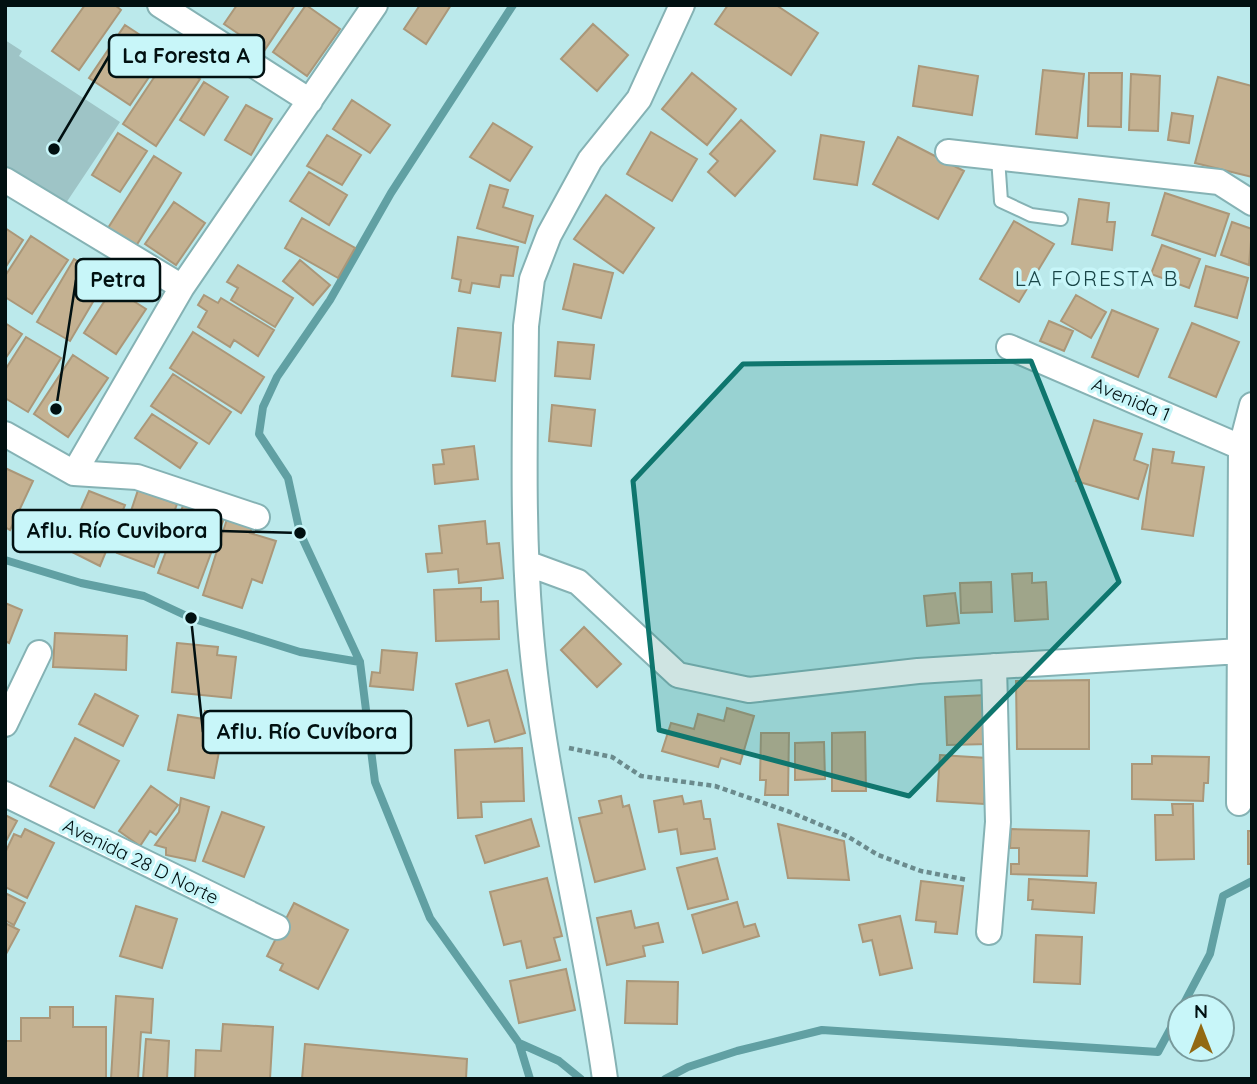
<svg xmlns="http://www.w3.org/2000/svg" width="1257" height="1084" font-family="Quicksand,sans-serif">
  <rect width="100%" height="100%" fill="#bbe9eb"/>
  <path fill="#9ec4c6" d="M5,40L22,51L19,56L120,122L60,212L5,176Z"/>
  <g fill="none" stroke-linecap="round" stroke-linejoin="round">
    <path stroke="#61a0a3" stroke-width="8" d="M513,5L391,193L330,300L277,377L263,407L259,434L288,478L300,533L360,662L375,782L430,918L519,1043L530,1079
      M5,560L81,583L144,596L191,618L300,652L360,662
      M1182,1007L1210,954L1223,896L1252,881
      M519,1043L559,1061L581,1079
      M665,1079L688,1067L737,1051L822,1030L1158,1052L1180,1011"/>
  </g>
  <path fill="#c4b191" stroke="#aa9779" stroke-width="2" d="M85,5H115L121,10L79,70L52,51Z
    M237,5H295L264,51L224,24Z
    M306,5L340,29L307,76L273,52Z
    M420,5H451L426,44L404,29Z
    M728,5H776L818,33L791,75L715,24Z
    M593,24L628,55L597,91L561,59Z
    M125,25L166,52L130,105L89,78Z
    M167,58L200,79L156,146L123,124Z
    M919,66L978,76L972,115L913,106Z
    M1043,70L1084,74L1077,138L1036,134Z
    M692,73L736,109L707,145L662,109Z
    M1089,73H1122L1121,127L1088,126Z
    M1131,74L1160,76L1158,131L1129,130Z
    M1218,77L1252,86V177L1195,163Z
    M204,82L228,97L204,135L180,120Z
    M352,100L390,125L370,153L333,129Z
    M246,105L272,119L251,155L225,140Z
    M1172,113L1193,116L1189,143L1168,140Z
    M741,120L775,151L735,196L708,172L718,161L710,154Z
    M493,123L532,147L510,181L470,157Z
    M651,132L697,159L672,201L627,174Z
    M118,133L147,151L120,192L92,175Z
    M327,135L361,155L342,185L307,166Z
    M821,135L864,142L857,185L814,179Z
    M898,137L964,171L938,219L873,184Z
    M154,156L181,173L136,246L108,228Z
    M309,172L347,195L329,225L290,201Z
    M490,185L508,190L503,207L533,216L525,243L477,228Z
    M1165,193L1229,214L1215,256L1152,235Z
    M606,195L654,228L623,273L574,239Z
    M1079,199L1109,203L1107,222H1115L1112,250L1072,244Z
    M174,202L205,223L176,265L145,244Z
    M302,218L355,248L338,278L285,248Z
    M1014,221L1054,244L1019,302L980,279Z
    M1232,222L1252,229L1249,265L1221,255Z
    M5,228L23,240L5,268Z
    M31,236L68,260L32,314L5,297V276Z
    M458,237L518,247L513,276L501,275L499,287L472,283L470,293L459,291L461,280L452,278Z
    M1162,245L1200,259L1189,288L1151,274Z
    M74,259L107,278L70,341L37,322Z
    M300,260L330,285L313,305L283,281Z
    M574,264L613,273L601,318L563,309Z
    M238,265L293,298L275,327L231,300L238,288L227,282Z
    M1206,266L1248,278L1237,318L1195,306Z
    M113,288L146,309L116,354L84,333Z
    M204,295L218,303L221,298L274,330L258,356L234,340L230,347L198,327L207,311L198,305Z
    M1076,295L1106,312L1091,338L1061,321Z
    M1112,310L1158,329L1138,377L1092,357Z
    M1049,321L1073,331L1064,351L1040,341Z
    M5,323L22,334L5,359Z
    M1192,323L1239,342L1216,397L1169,377Z
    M458,328L501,333L495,381L452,376Z
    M193,332L264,377L241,413L170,368Z
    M26,337L61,358L28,412L5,398V370Z
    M558,342L594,345L590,379L555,376Z
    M73,355L108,378L68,437L34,414Z
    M173,374L231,412L209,444L151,406Z
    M552,405L595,410L591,446L549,441Z
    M152,414L197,443L180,468L135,438Z
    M1094,420L1142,434L1134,460L1148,465L1138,499L1076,481Z
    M474,446L478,479L435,484L433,465L444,464L442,450Z
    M1153,449L1174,452L1172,463L1204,467L1193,536L1142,529Z
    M5,468L33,481L10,530L5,527Z
    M138,490L177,504L154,567L117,553Z
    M89,491L125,505L100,566L64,548Z
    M184,503L224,518L198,588L158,573Z
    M227,519L252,527L250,533L276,541L262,583L252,579L242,608L203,595Z
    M485,521L487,544L499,543L503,578L459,583L458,569L428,572L426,554L442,553L439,526Z
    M1032,573V583L1046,582L1048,619L1015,621L1012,574Z
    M991,582L992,612L961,613L960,583Z
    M481,588V602L498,601L499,639L436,641L434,590Z
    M955,593L959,623L927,626L924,596Z
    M5,603L22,610L9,643L5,641Z
    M584,627L621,664L597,687L561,650Z
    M55,633L127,636L126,670L53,667Z
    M177,643L218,647L217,655L236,657L231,698L172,692Z
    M382,650L417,653L413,690L370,686L372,672L380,673Z
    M507,670L525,733L495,742L489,720L468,726L456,684Z
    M1089,680V749H1017L1016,681Z
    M95,694L138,716L123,746L79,724Z
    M987,695L989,744L947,745L945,697Z
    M727,708L754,716L740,764L721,758L718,767L662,751L671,723L694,729L698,714L724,721Z
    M205,711L226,715L214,778L168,770L178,715L204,719Z
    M865,732L866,791H832V733Z
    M761,733H789L788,795H765L766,780H760Z
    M75,738L119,761L94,808L50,786Z
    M824,742L825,779L795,780V743Z
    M522,748L524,801L481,802L482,817L458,818L455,750Z
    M940,755L987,758L984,804L937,801Z
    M1152,756L1209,757L1208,783H1204L1203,801L1132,799V764H1152Z
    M151,786L178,805L156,835L150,831L140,846L119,831Z
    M621,796L623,807L629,805L645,869L595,882L579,818L602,813L599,801Z
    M682,796L684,804L701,801L704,819H710L715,849L681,854L677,829L659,832L654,801Z
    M181,798L209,807L195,861L166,855V848L155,845L179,812Z
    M1172,804H1193L1194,859L1156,860L1155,815H1173Z
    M222,812L264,827L244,877L203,861Z
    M5,815L17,821L5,843Z
    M531,819L539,846L485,863L476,836Z
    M778,824L844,841L849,880L788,878Z
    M25,829L54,843L27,898L5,887V853L14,834L21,837Z
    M1011,829L1089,831L1087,876L1011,874V864H1019V848H1010Z
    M1248,831H1252V864H1248Z
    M717,858L728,899L688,909L677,868Z
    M547,878L562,936L554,938L560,960L527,968L521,941L504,945L490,892Z
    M1029,879L1096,883L1094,913L1032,909L1033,900H1028Z
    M921,881L963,886L957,934L935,932L936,922L916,920Z
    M5,893L25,903L14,925L5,920Z
    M737,902L744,927L755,924L759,936L703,953L692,915Z
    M294,903L348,930L318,989L280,970L283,964L267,956Z
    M136,906L177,919L162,968L120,956Z
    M631,911L635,928L658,923L663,942L643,946L645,956L607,965L597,918Z
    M900,916L912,968L880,975L872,940L863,942L859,925Z
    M5,923L19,930L6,954H5Z
    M1036,935L1082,937L1080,984L1034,982Z
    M566,969L575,1010L519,1023L510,981Z
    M627,981L678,982L677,1024L625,1023Z
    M116,996L153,999L151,1033L141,1032L138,1079H111Z
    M50,1007H73V1027H106V1079H6V1041H21V1018H50Z
    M223,1024L273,1027L270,1079H195L196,1050L221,1051Z
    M146,1039L169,1041L167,1079H143Z
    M305,1044L467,1059L466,1079H302Z"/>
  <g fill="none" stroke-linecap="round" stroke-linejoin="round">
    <defs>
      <path id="service" d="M998,158L1001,201L1031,215L1061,219"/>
      <path id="minor" d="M160,5L310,101
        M948,152L1219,182L1252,203
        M5,180L182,287
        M1009,347L1252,452
        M5,434L74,473L137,477L257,517
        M74,473L182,287L375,5
        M529,564L578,582L678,675L749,690L918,671L1240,651
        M5,724L39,653
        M5,794L277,927
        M1239,803L1241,447L1252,405
        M989,932L998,822L994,666
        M605,1079C584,926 542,777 530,623C522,525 525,424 526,326L532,279L549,235L590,160L639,99L682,5"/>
    </defs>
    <use href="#service" stroke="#85b2b4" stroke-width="16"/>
    <use href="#minor" stroke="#85b2b4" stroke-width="28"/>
    <path stroke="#6b8b8d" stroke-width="4.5" stroke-dasharray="5 3.5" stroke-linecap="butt" d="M569,748L612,757L641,776L715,786L790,812L847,836L878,855L921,871L968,880"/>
    <use href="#service" stroke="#fff" stroke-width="12"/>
    <use href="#minor" stroke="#fff" stroke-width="24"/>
  </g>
  <path fill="#0f766e" fill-opacity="0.2" stroke="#0f766e" stroke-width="5" stroke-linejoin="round" d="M1031,361L1119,582L909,796L659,730L633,481L743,364Z"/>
  <g text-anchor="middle" stroke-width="7" stroke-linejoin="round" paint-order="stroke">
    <g font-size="19" fill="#011011" stroke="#c8f6f9">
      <text transform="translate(1131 399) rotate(23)" y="7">Avenida 1</text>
      <text transform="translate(141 861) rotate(26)" y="7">Avenida 28 D Norte</text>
    </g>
    <g font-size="21" letter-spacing="2" fill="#194547" stroke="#c8f6f9">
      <text x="1097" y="286">LA FORESTA B</text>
    </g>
  </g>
  <path fill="none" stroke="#011011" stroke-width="2.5" d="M54 149L109 56M56 409L76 280M300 533L221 531M191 618L203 732"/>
  <g fill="#011011" stroke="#c8f6f9" stroke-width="2.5">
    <circle cx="54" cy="149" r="7"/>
    <circle cx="56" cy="409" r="7"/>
    <circle cx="300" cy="533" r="7"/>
    <circle cx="191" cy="618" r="7"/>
  </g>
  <g fill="#c8f6f9" stroke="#011011" stroke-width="2.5">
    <rect x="109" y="35" width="155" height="42" rx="7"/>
    <rect x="76" y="259" width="84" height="42" rx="7"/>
    <rect x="13" y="510" width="208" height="42" rx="7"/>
    <rect x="203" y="711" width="208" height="42" rx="7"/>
  </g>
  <g font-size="21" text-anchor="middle" font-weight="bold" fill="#011011">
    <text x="186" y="63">La Foresta A</text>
    <text x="118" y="287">Petra</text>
    <text x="117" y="538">Aflu. Río Cuvibora</text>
    <text x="307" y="739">Aflu. Río Cuvíbora</text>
  </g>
  <rect width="1257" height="1084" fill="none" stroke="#011011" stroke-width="14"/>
  <g transform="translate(1201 1028)"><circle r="33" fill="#c8f6f9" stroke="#789a9c" stroke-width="2"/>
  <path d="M0-5L12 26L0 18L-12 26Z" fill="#926912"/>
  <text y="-10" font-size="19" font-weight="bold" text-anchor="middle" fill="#011011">N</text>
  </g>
</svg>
